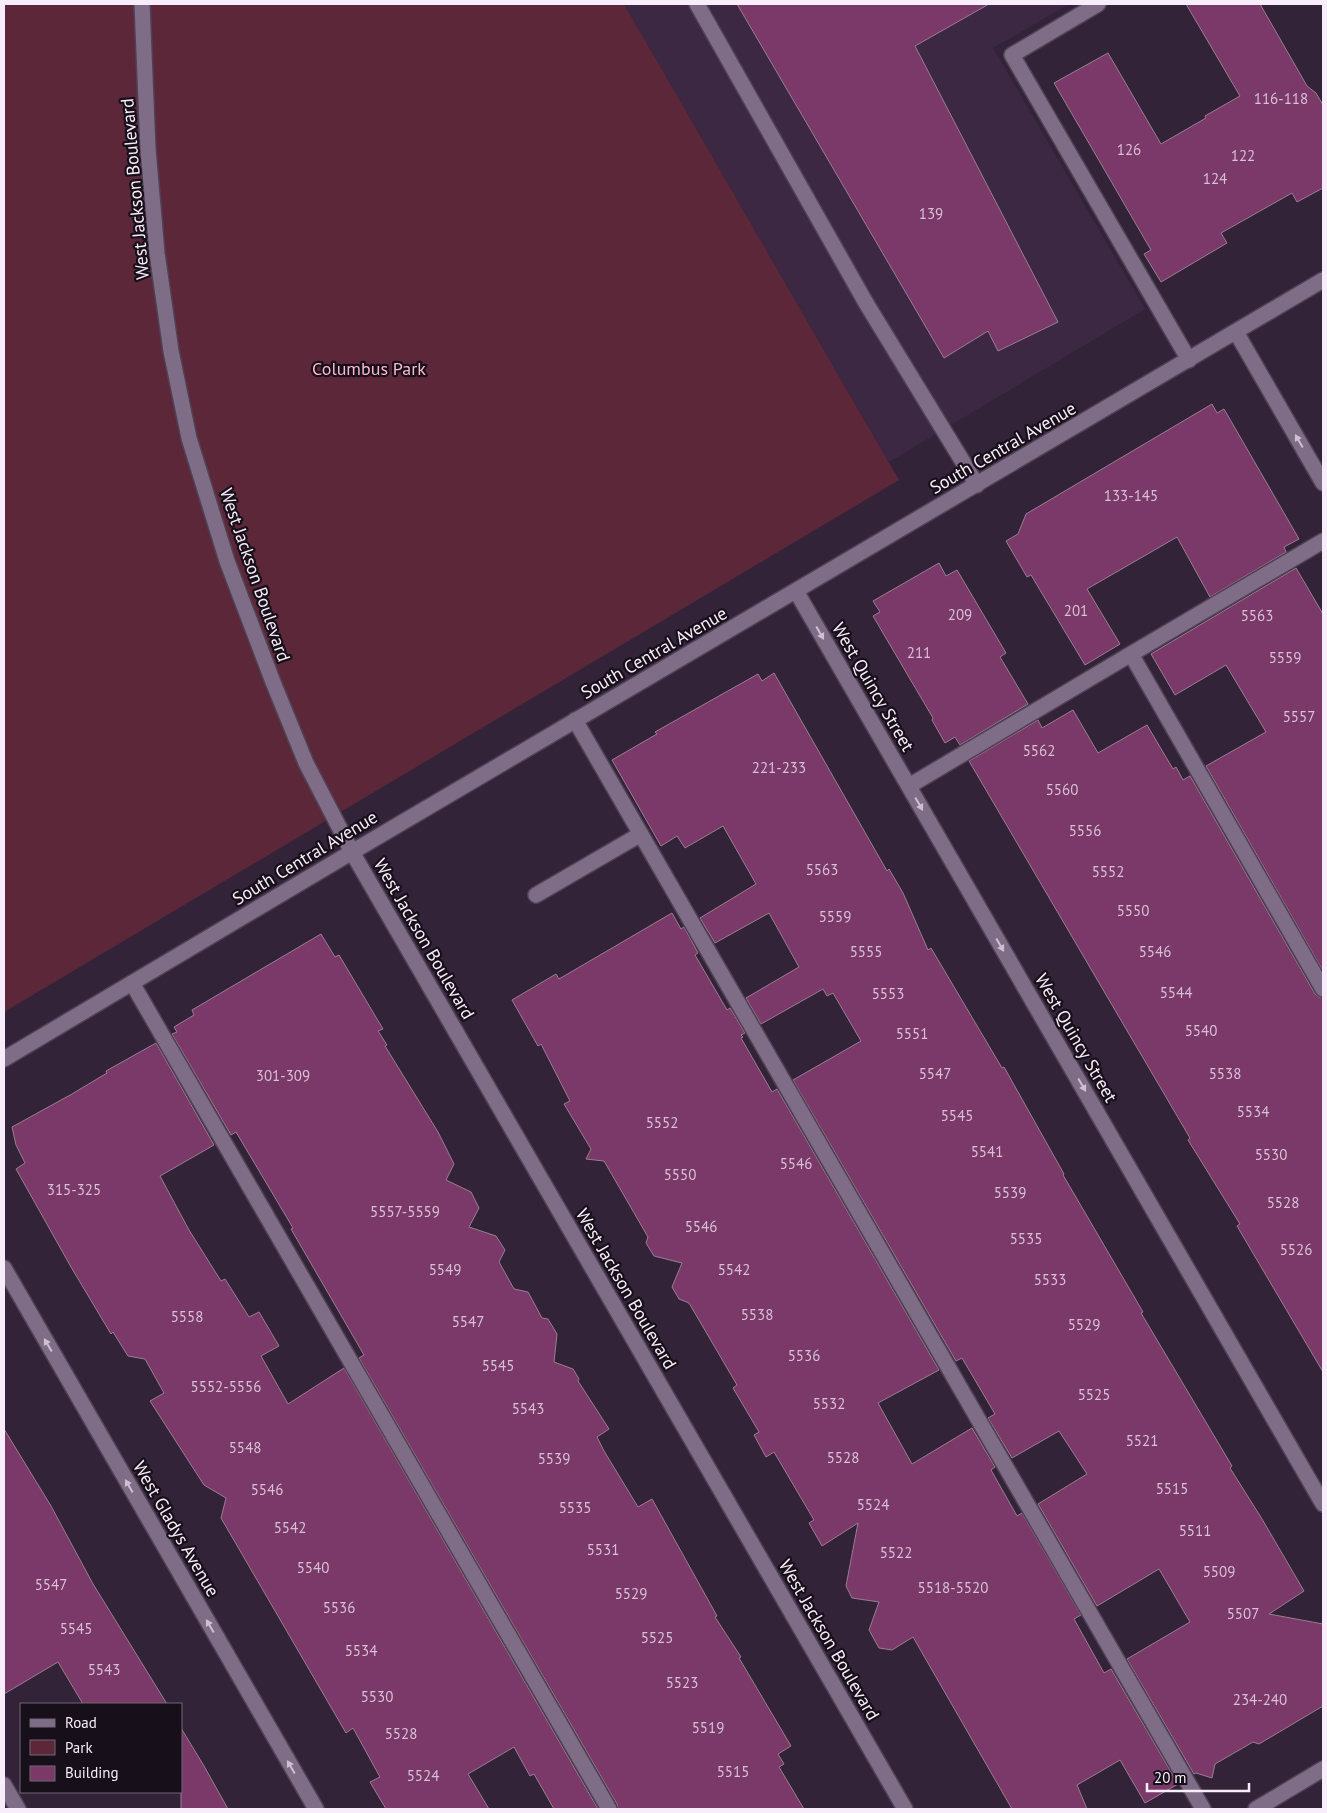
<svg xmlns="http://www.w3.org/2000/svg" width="1327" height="1813" font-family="'PT Sans',sans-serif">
  <rect width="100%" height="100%" fill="#332339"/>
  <path fill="#3d2844" d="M624,4H1069L993,48L1145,309L889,462Z"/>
  <path fill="#5c2839" d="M4,4H624L899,480L4,1012Z"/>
  <path fill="#7a3968" stroke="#9b7d91" d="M737,4H989L915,46L1058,322L998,351L988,331L944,358Z
    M1186,4H1260L1307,86L1316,93L1323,105V188L1297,202L1292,193L1221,233L1227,243L1161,282L1144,254L1151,250L1054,83L1108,53L1161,144L1206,118L1205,116L1240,96Z
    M1212,404L1217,413L1224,409L1299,539L1284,547L1286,552L1210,597L1177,537L1087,589L1120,644L1085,665L1031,575L1027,577L1006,541L1018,534L1026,514Z
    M939,563L946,576L957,570L1006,653L1000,657L1028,704L960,745L955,737L945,743L932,720L933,718L873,616L880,612L873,601Z
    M1296,568L1323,614V971L1206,766L1266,732L1226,665L1175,695L1151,654Z
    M774,673L887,871L889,869L903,893L928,950L931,948L1002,1068L1004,1067L1064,1174L1063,1175L1143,1312L1141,1313L1232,1466L1230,1468L1262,1519L1304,1591L1269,1614L1323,1624V1706L1259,1744L1253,1742L1215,1764L1212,1778L1196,1773L1194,1774L1127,1659L1190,1622L1159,1569L1097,1606L1038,1504L1087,1474L1059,1431L1012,1458L988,1418L995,1414L962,1358L956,1361L793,1080L861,1041L833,993L827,996L823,989L761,1024L746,998L799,967L769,913L715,943L700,918L756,884L723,826L685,848L677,836L661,846L612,760L657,734L655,732L758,674L762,681Z
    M1073,710L1098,753L1147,725L1173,769L1176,767L1183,780L1190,776L1315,994L1319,997L1323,998V1372L1237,1226L1240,1224L1188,1140L1190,1138L969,761L1038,720L1042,728Z
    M672,913L681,929L684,927L698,953L695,955L727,1010L730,1008L745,1033L741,1035L743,1037L741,1038L772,1092L777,1089L939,1370L878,1403L912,1464L972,1428L995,1467L991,1470L1017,1516L1022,1513L1081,1615L1074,1619L1104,1673L1111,1669L1178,1784L1145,1803L1120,1760L1077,1785L1087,1809H1012L913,1637L892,1650L879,1648L869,1630L879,1602L852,1598L846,1586L858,1523L822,1546L809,1523L814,1520L774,1452L766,1457L754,1435L759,1432L733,1388L737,1385L689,1303L679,1299L672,1287L682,1263L654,1256L646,1243L648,1237L604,1161L586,1159L591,1149L564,1104L570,1101L541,1044L538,1046L512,1000L556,974L559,979Z
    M321,934L335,957L339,955L383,1029L378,1031L387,1045L385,1046L438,1132L454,1164L446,1180L471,1192L479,1208L469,1227L496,1236L505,1250L499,1262L514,1289L528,1292L542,1318L548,1319L557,1334L554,1362L573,1369L579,1379L578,1381L609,1429L597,1437L604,1451L638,1507L652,1499L717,1616L715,1617L741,1657L739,1658L791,1746L778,1754L784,1764L779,1767L804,1809H618L617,1804L359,1358L364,1355L291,1229L293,1228L236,1132L231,1135L172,1034L177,1032L174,1027L194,1015L192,1010Z
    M156,1043L214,1145L160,1176L189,1230L221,1281L225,1279L249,1317L259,1312L279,1346L261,1356L288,1404L344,1368L598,1809H554L534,1774L530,1776L514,1747L468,1774L489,1809H386L370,1782L380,1777L353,1728L346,1733L221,1518L226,1498L204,1485L150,1401L164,1393L145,1359L128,1356L113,1332L111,1334L71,1267L16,1169L25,1163L16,1145L12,1127L72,1094L107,1073L106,1071Z
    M4,1429L51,1506L93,1584L167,1704H83L58,1662L4,1694Z
    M181,1728L204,1766L228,1809H181Z"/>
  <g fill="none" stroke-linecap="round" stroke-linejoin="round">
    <defs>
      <path id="lane" d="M697,4L866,303L977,485
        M1098,4L1012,55L1189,360
        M1131,654L1323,989
        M575,720L1203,1809
        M909,786L1131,654L1323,541
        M536,895L641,834
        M132,983L609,1809
        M4,1785L18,1809"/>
      <path id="street" d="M1236,332L1323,483
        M796,591L1323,1504
        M4,1268L316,1809
        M1256,1809L1323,1769"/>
      <path id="secondary" d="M142,4L148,149L157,253L171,351L189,438L227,561L273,682L306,763L352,852L905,1809
        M4,1059L352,852L1323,280"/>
    </defs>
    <use href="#lane" stroke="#504155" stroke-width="18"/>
    <use href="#street" stroke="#504155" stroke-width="18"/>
    <use href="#secondary" stroke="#504155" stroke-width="18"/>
    <use href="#lane" stroke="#7f6c86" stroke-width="15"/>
    <use href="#street" stroke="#7f6c86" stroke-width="15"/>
    <use href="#secondary" stroke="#7f6c86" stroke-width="15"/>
  </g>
  <defs><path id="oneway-solid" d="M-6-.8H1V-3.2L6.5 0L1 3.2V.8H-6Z" transform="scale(1.25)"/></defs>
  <g fill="#cec0d2">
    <use href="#oneway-solid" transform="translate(1299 441) rotate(-120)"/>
    <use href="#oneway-solid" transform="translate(820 633) rotate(60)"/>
    <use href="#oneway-solid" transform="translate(919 804) rotate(60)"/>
    <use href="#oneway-solid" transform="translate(1000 945) rotate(60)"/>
    <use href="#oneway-solid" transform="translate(1082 1085) rotate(60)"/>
    <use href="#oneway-solid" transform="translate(48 1345) rotate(-120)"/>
    <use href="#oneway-solid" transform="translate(129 1486) rotate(-120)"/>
    <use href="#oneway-solid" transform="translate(210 1626) rotate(-120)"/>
    <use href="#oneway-solid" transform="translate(291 1767) rotate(-120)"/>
  </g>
  <g text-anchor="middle" stroke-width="4.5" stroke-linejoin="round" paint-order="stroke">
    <g font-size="15" fill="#d8c0d6">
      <text x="1281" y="104">116-118</text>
      <text x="1129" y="155">126</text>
      <text x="1243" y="161">122</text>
      <text x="1215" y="184">124</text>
      <text x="931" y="219">139</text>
      <text x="1131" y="501">133-145</text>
      <text x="1076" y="616">201</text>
      <text x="960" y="620">209</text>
      <text x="1257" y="621">5563</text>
      <text x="919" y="658">211</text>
      <text x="1285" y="663">5559</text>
      <text x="1299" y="722">5557</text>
      <text x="1039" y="756">5562</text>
      <text x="779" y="773">221-233</text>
      <text x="1062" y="795">5560</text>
      <text x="1085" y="836">5556</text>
      <text x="822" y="875">5563</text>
      <text x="1108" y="877">5552</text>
      <text x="1133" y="916">5550</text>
      <text x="835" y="922">5559</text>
      <text x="866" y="957">5555</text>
      <text x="1155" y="957">5546</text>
      <text x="1176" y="998">5544</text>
      <text x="888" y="999">5553</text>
      <text x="1201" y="1036">5540</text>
      <text x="912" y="1039">5551</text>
      <text x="935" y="1079">5547</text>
      <text x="1225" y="1079">5538</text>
      <text x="283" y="1081">301-309</text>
      <text x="1253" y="1117">5534</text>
      <text x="957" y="1121">5545</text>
      <text x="662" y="1128">5552</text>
      <text x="987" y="1157">5541</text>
      <text x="1271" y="1160">5530</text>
      <text x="796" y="1169">5546</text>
      <text x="680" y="1180">5550</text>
      <text x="74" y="1195">315-325</text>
      <text x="1010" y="1198">5539</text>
      <text x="1283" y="1208">5528</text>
      <text x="405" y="1217">5557-5559</text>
      <text x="701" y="1232">5546</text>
      <text x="1026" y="1244">5535</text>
      <text x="1296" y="1255">5526</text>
      <text x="445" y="1275">5549</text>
      <text x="734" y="1275">5542</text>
      <text x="1050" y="1285">5533</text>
      <text x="757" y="1320">5538</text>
      <text x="187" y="1322">5558</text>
      <text x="468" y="1327">5547</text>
      <text x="1084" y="1330">5529</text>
      <text x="804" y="1361">5536</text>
      <text x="498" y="1371">5545</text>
      <text x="226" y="1392">5552-5556</text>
      <text x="1094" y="1400">5525</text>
      <text x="829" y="1409">5532</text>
      <text x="528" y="1414">5543</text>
      <text x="1142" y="1446">5521</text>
      <text x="245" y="1453">5548</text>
      <text x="843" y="1463">5528</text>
      <text x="554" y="1464">5539</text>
      <text x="1172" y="1494">5515</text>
      <text x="267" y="1495">5546</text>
      <text x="873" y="1510">5524</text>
      <text x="575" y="1513">5535</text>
      <text x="290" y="1533">5542</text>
      <text x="1195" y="1536">5511</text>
      <text x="603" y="1555">5531</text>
      <text x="896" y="1558">5522</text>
      <text x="313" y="1573">5540</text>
      <text x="1219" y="1577">5509</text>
      <text x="51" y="1590">5547</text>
      <text x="953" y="1593">5518-5520</text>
      <text x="631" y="1599">5529</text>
      <text x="339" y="1613">5536</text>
      <text x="1243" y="1619">5507</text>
      <text x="76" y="1634">5545</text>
      <text x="657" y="1643">5525</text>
      <text x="361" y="1656">5534</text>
      <text x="104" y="1675">5543</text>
      <text x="682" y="1688">5523</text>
      <text x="377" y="1702">5530</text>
      <text x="1260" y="1705">234-240</text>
      <text x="708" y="1733">5519</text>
      <text x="401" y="1739">5528</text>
      <text x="733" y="1777">5515</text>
      <text x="423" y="1781">5524</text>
    </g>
    <g font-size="18" fill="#f8edfb" stroke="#170f19">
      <text transform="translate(135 189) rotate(-95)" y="6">West Jackson Boulevard</text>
      <text transform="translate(1003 448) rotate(-30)" y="6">South Central Avenue</text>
      <text transform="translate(255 575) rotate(71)" y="6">West Jackson Boulevard</text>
      <text transform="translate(654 653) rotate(-30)" y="6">South Central Avenue</text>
      <text transform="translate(873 687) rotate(60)" y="6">West Quincy Street</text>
      <text transform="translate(305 858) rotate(-31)" y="6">South Central Avenue</text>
      <text transform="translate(424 939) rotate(60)" y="6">West Jackson Boulevard</text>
      <text transform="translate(1076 1038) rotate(60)" y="6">West Quincy Street</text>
      <text transform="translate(626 1289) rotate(60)" y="6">West Jackson Boulevard</text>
      <text transform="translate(176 1529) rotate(60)" y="6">West Gladys Avenue</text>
      <text transform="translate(829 1640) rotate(60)" y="6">West Jackson Boulevard</text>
    </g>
    <g font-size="18" fill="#feb9cc" stroke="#170f19">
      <text x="369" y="375">Columbus Park</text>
    </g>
  </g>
  <rect width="1327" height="1813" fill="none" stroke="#f8edfb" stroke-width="10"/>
  <rect x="20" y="1703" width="162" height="90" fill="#170f19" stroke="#716873"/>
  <rect x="30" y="1719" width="25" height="8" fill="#7f6c86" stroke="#716873"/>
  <text x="65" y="1728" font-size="15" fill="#f8edfb">Road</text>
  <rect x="30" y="1740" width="25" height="15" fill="#5c2839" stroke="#716873"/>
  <text x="65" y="1753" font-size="15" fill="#f8edfb">Park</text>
  <rect x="30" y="1766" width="25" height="15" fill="#7a3968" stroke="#716873"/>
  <text x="65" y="1778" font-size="15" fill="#f8edfb">Building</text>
  <path d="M1147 1783v8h102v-8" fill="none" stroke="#f8edfb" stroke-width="2.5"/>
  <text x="1154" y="1783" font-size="15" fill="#f8edfb" stroke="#170f19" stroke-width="4" paint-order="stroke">20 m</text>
</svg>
